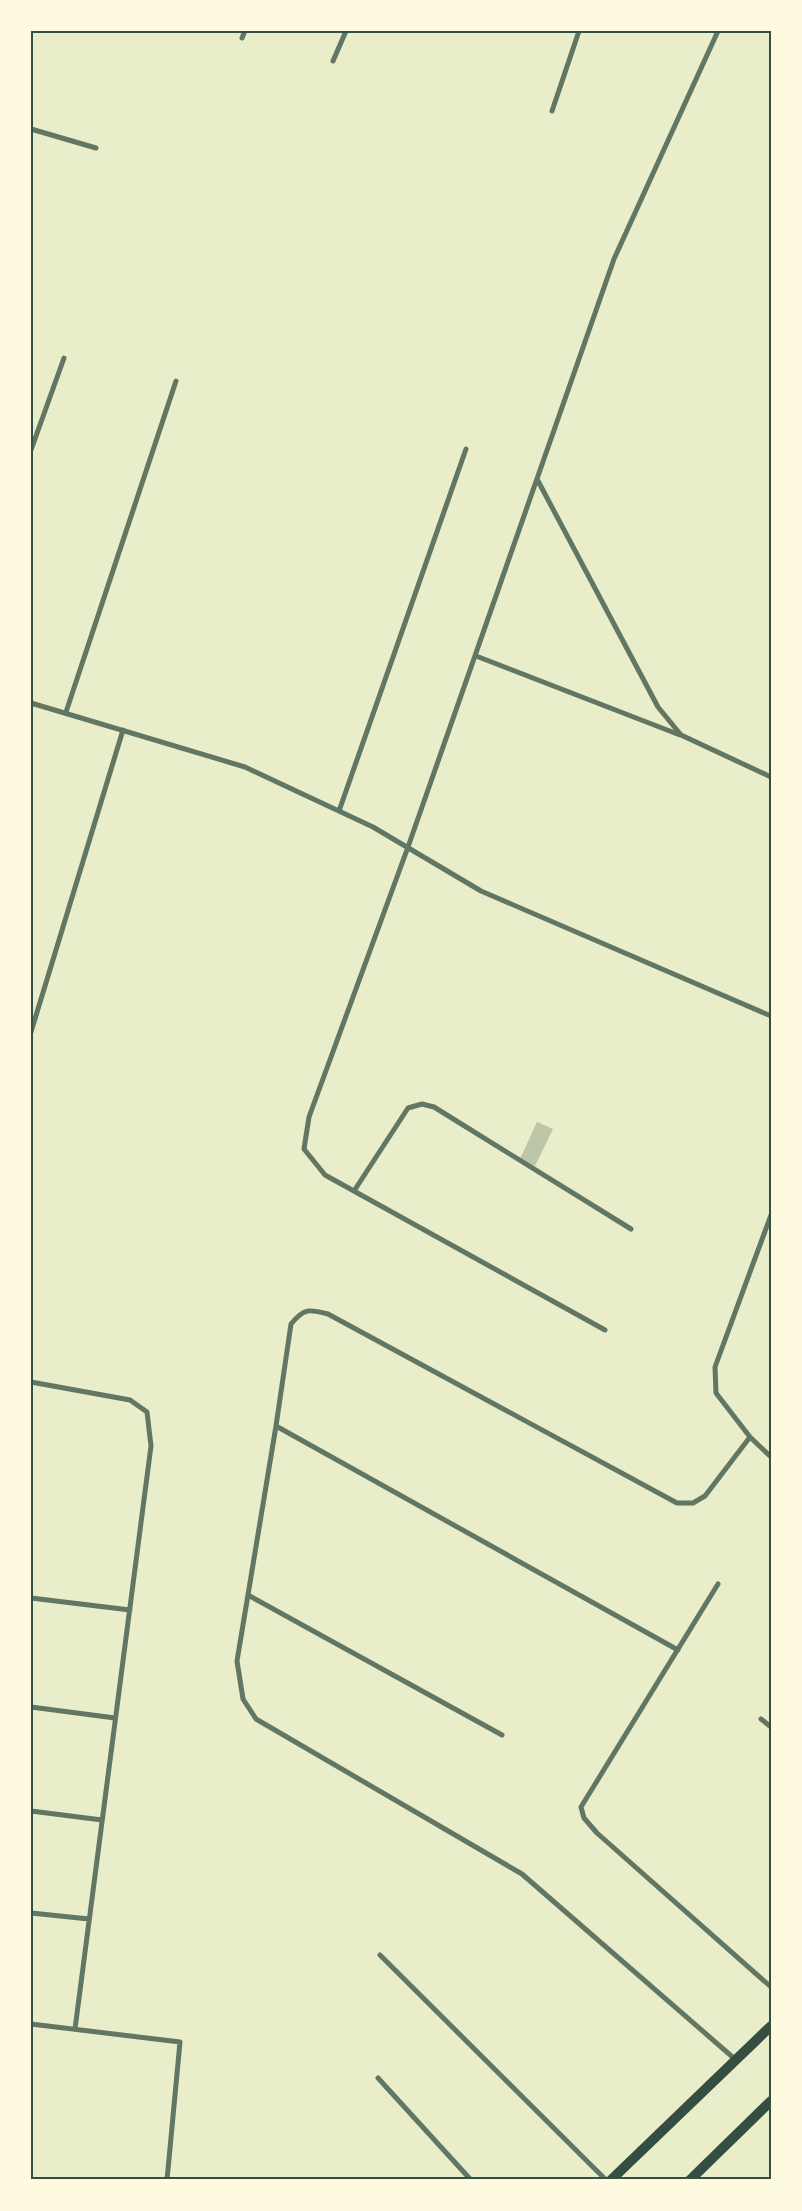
<svg xmlns="http://www.w3.org/2000/svg" width="802" height="2211" font-family="Montserrat,sans-serif">
  <rect width="100%" height="100%" fill="#e9edc9"/>
  <path fill="#bcc5a7" d="M537,1122L553,1129L535,1166L520,1159Z"/>
  <g fill="none" stroke-linecap="round" stroke-linejoin="round">
    <path stroke="#617663" stroke-width="5" d="M242,38L245,31
      M333,61L346,31
      M552,111L579,31
      M31,129L96,148
      M31,450L64,358
      M537,479L658,707L681,735L771,777
      M476,656L680,735
      M31,703L245,767L373,827L481,891L771,1016
      M66,712L176,381
      M339,811L466,449
      M31,1032L123,730
      M354,1191L408,1108L422,1104L434,1107L631,1229
      M605,1330L325,1175L304,1149L309,1117L408,847L614,259L718,31
      M31,1382L130,1400L147,1412L151,1446L75,2029
      M276,1426L678,1650
      M750,1437L716,1393L715,1367L771,1215
      M718,1584L581,1807L584,1818L597,1833L771,1987
      M248,1595L502,1735
      M31,1598L130,1610
      M31,1707L115,1718
      M761,1719L771,1727
      M31,1811L102,1820
      M31,1913L89,1919
      M380,1955L606,2180
      M31,2024L180,2042L167,2180
      M736,2060L522,1874L256,1719L243,1699L237,1661L276,1426L291,1324C304,1308 309,1309 328,1314L677,1503H693L705,1496L750,1437L771,1457
      M378,2078L471,2180"/>
    <path stroke="#344e41" stroke-width="10" d="M611,2180L771,2026
      M690,2180L771,2101"/>
  </g>
  <rect width="802" height="2211" fill="none" stroke="#fefae0" stroke-width="65"/>
  <rect x="32" y="32" width="738" height="2146" fill="none" stroke="#344e41" stroke-width="2"/>
</svg>
